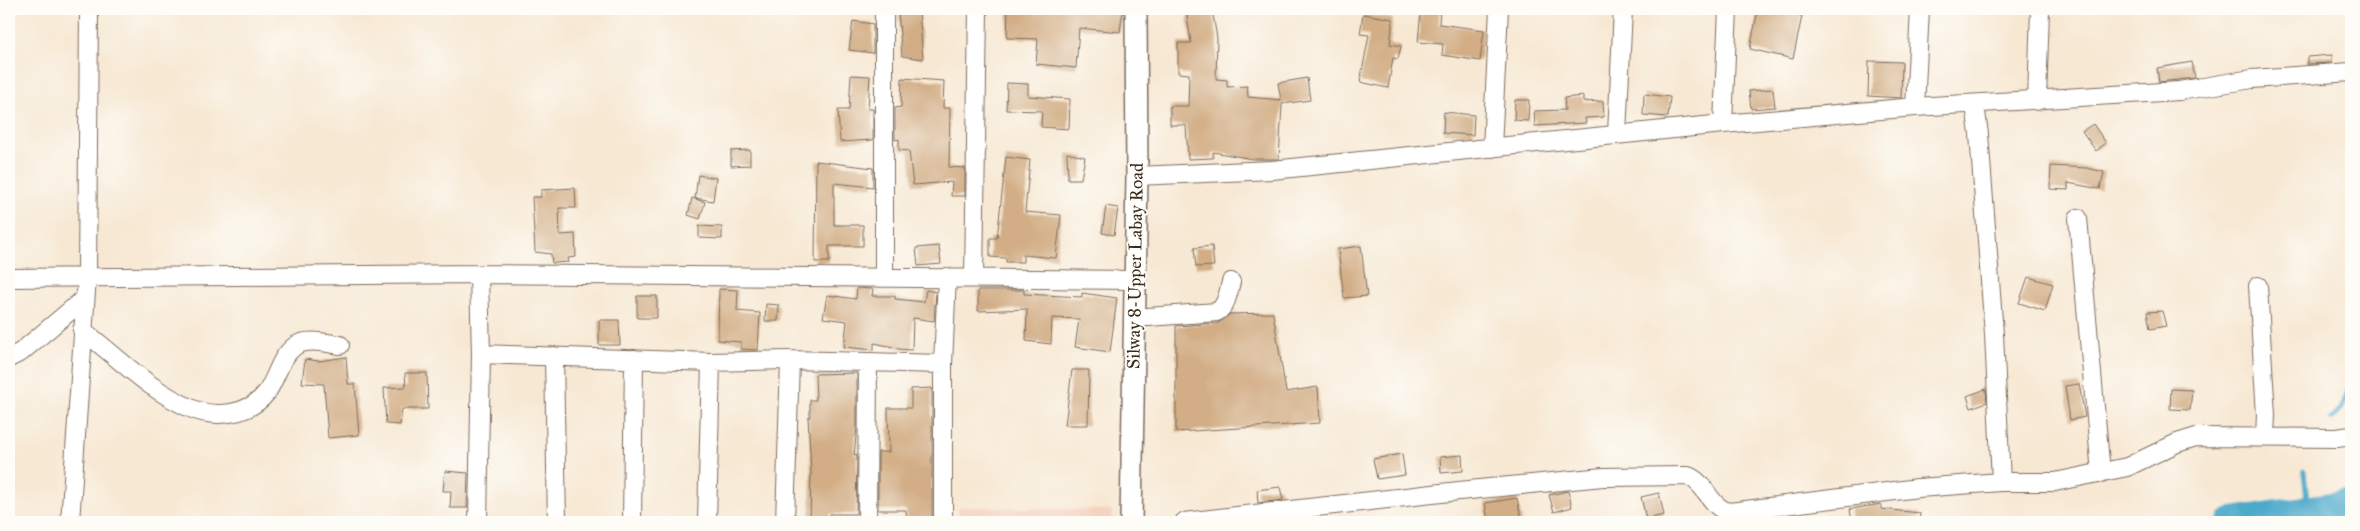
<svg xmlns="http://www.w3.org/2000/svg" width="2360" height="531" font-family="'IM FELL Great Primer',serif">
  <rect width="100%" height="100%" fill="#fdfcf7"/>
  <filter id="ink" filterUnits="userSpaceOnUse"><feTurbulence type="fractalNoise" baseFrequency=".02" numOctaves="2"/><feDisplacementMap in="SourceGraphic" scale="10" xChannelSelector="R" yChannelSelector="G"/><feConvolveMatrix kernelMatrix="1 2 1 2 8 2 1 2 1" color-interpolation-filters="sRGB"/></filter>
  <filter id="wash" filterUnits="userSpaceOnUse"><feTurbulence type="fractalNoise" baseFrequency=".0096" numOctaves="4" result="noise"/><feDisplacementMap in="SourceGraphic" scale="20" xChannelSelector="R" yChannelSelector="G"/><feGaussianBlur stdDeviation="1.12" result="paint"/><feColorMatrix in="noise" values="0 0 0 0 0 0 0 0 0 0 0 0 0 0 0 0 0 1.4 0 .05"/><feComposite in="paint" operator="in"/></filter>
  <g filter="url(#wash)">
    <rect width="100%" height="100%" fill="#f7e8d3"/>
    <path fill="#f4d3c0" d="M959,507L1112,510V522H958Z"/>
    <g fill="none" stroke-linecap="round" stroke-linejoin="round">
      <path stroke="#4ba9ca" stroke-width="5" d="M2331,419L2342,408L2351,382
        M2304,471L2308,511"/>
      <path stroke="#4ba9ca" stroke-width="30" d="M2232,522L2351,504"/>
    </g>
    <g id="blocks">
      <path fill="#d2ad85" d="M1008,9H1123L1120,32L1079,28L1076,68L1036,64L1038,39L1007,38Z
        M1186,9H1212L1217,38L1216,79L1227,80V87L1247,86L1248,97L1281,100L1278,83L1307,78L1310,100L1282,104L1279,159H1253L1213,152V158L1188,159L1186,125H1170V106H1188L1189,74L1178,73V43H1191Z
        M1421,9H1440L1439,24L1484,30L1480,61L1442,55L1443,44L1418,42Z
        M1758,9L1802,16L1793,59L1750,49Z
        M919,10L923,59L902,56L898,11Z
        M1363,14L1393,19L1390,44L1401,46L1398,59L1393,58L1388,88L1360,82L1369,35L1360,34Z
        M853,21L873,24V53L849,50Z
        M2332,55V63L2307,64V57Z
        M1869,61L1902,62L1901,98L1868,96Z
        M2192,62L2195,78L2159,82L2157,68Z
        M851,75L870,76L868,109H873V140L840,142L838,110H849Z
        M902,78L944,81L943,108H950L949,167L965,168V196H951L952,182L913,185L909,151L899,150V139L895,140V108L901,107Z
        M1007,83L1028,84V96L1070,99L1069,129L1041,127L1042,111L1006,110Z
        M1773,89L1775,107L1751,109L1749,91Z
        M1644,94L1670,97L1668,117L1643,115Z
        M1583,96V102L1603,101L1604,117L1585,118L1586,123L1535,126L1534,111L1565,110L1564,98Z
        M1515,100H1529L1528,121L1514,120Z
        M1444,112L1474,115L1473,135L1443,133Z
        M2093,124L2106,143L2096,151L2082,131Z
        M750,150V165L731,166V151Z
        M1067,153L1085,157L1081,179H1068Z
        M1006,157L1030,160L1025,212L1061,215L1056,258L1023,255V262H1006V258L990,257V238H997Z
        M816,161L873,168V187L834,183V225H863V246H829V262H815Z
        M2051,166L2087,168L2104,172L2100,189L2068,183V190L2050,189Z
        M698,175L716,178L713,201L695,198Z
        M575,188L576,208H559L560,235L575,234L576,257L568,258L569,262L552,263L551,254L535,252L532,197H541V190Z
        M692,198L705,202L700,219L688,215Z
        M1106,206L1118,208L1114,235L1102,233Z
        M699,226L722,227V239L699,238Z
        M939,246L941,264L918,266L916,248Z
        M1212,246L1214,266L1196,267L1194,248Z
        M1361,246L1367,296L1344,298L1338,249Z
        M2028,277L2053,284L2045,311L2019,303Z
        M857,288L873,289L872,296H895V299L924,302L926,290L936,292L934,321L913,318L912,350L898,349V348L874,343V350L844,347L847,321L823,318L827,295L856,299Z
        M719,289L738,290L737,311L760,313L758,350L741,349V342L718,340Z
        M978,290H1024V294L1082,297V293L1117,298L1110,352L1075,347L1079,319L1052,318L1051,344L1026,341L1027,309L978,311Z
        M637,296H657V318H637Z
        M766,304L779,305L778,321H765Z
        M2162,311L2166,326L2150,329L2147,312Z
        M1273,313L1286,392L1318,387L1320,423L1176,432V326L1218,323L1230,314Z
        M599,320H619L620,345H599Z
        M346,357L348,384H355L359,435L328,438L324,384L302,383L305,359L319,361Z
        M1072,370H1089L1088,425H1065Z
        M405,373H427L428,409H402L400,425L386,424L384,388L406,387Z
        M857,373V427L854,455L857,454L856,514H830L829,522H810L811,471L808,417H810V400H816L815,374Z
        M2079,384L2085,417L2070,420L2065,386Z
        M932,388V522H907L906,510H878V452H889L888,408H911V389Z
        M1986,389L1987,402L1971,408L1967,396Z
        M2171,389L2192,390L2190,410L2170,409Z
        M1402,454L1405,475L1377,479L1373,459Z
        M1462,455L1463,471L1441,473L1440,457Z
        M445,471L468,473L467,508H450L451,491H443Z
        M1280,487L1283,500L1258,503L1257,490Z
        M1568,491L1572,507L1554,512L1549,495Z
        M1659,493L1664,515L1646,519L1641,497Z
        M1517,498L1522,522H1488L1485,503Z
        M1881,504V509L1920,513L1919,522H1852L1850,509Z"/>
    </g>
  </g>
  <g filter="url(#ink)">
    <use href="#blocks" fill-opacity="0" stroke="#7d6c5d" stroke-width="1"/>
    <g fill="none" stroke-linecap="round" stroke-linejoin="round">
      <defs>
        <path id="minor" d="M2037,101L2040,9
          M1975,105L1979,134L1994,334L2001,482
          M1915,107L1920,9
          M1723,124L1728,9
          M1617,134L1623,9
          M1492,148L1499,9
          M1137,176L1272,170L1723,124L1915,107L2179,91L2252,79L2351,72
          M2078,218L2101,473
          M884,276V9
          M9,278L479,274L1134,280
          M974,278L978,9
          M2258,286L2266,415L2265,436
          M1134,318L1217,312C1227,305 1228,293 1231,282
          M82,330C119,358 146,388 190,408C215,419 250,415 267,392C277,377 280,357 295,346C307,338 326,343 340,345
          M481,354L711,362L790,360L943,364
          M554,356L557,522
          M9,358L21,352L84,299
          M70,522L87,277L89,9
          M478,522L481,354L479,274
          M632,522L634,359
          M707,522L711,362
          M785,522L790,360
          M867,522L868,362
          M943,522V364L947,277
          M1184,522L1459,491L1603,477L1688,476C1706,482 1710,509 1730,512L1918,488L2001,482H2055L2127,467L2177,443L2196,437L2337,438L2351,436"/>
        <path id="major" d="M1131,522L1137,176L1136,9"/>
      </defs>
      <use href="#minor" stroke="#7d6c5d" stroke-width="20"/>
      <use href="#major" stroke="#7d6c5d" stroke-width="24"/>
      <use href="#minor" stroke="#fff" stroke-width="18"/>
      <use href="#major" stroke="#fff" stroke-width="21"/>
    </g>
  </g>
  <g text-anchor="middle" stroke-width="4" stroke-linejoin="round" paint-order="stroke">
    <g font-size="18" fill="#3b2a1e" stroke="#fdfcf7">
      <text transform="translate(1135 266) rotate(-89)" y="6">Silway 8-Upper Labay Road</text>
    </g>
  </g>
  <rect width="2360" height="531" fill="none" stroke="#fdfcf7" stroke-width="30"/>
</svg>
